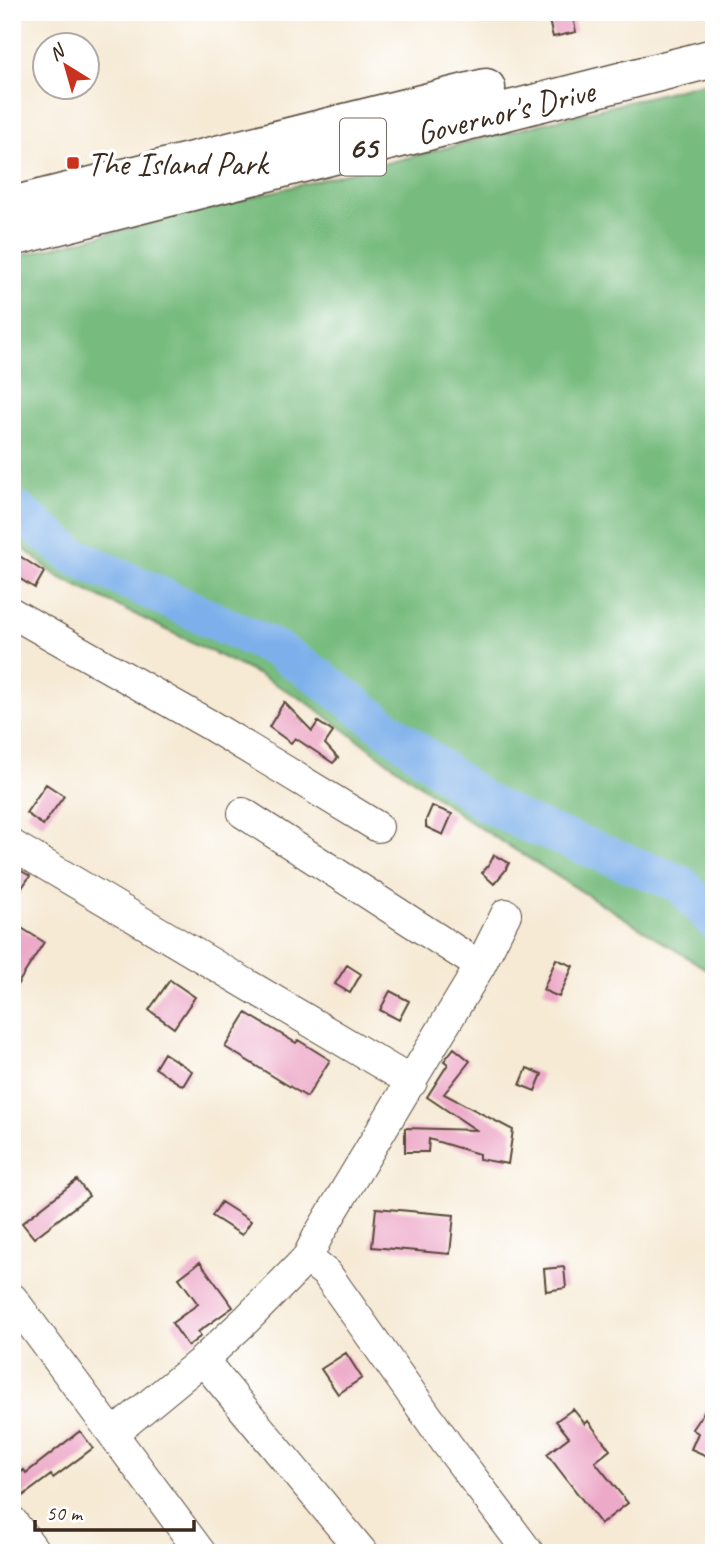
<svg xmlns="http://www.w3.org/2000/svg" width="726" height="1565" font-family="Caveat,sans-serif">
  <rect width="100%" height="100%" fill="#fff"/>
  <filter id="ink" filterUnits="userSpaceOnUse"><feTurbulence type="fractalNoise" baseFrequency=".0143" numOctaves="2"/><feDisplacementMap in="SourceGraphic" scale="14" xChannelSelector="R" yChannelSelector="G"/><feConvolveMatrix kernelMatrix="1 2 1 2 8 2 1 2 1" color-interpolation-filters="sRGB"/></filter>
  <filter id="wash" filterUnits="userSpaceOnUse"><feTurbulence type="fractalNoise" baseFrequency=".00686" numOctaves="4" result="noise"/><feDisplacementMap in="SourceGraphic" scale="28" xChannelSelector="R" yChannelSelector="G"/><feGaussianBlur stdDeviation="1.57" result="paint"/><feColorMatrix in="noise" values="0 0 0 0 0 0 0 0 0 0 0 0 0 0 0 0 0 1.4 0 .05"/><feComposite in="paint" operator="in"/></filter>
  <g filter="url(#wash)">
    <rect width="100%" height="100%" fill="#f6ead5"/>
    <path fill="#77bb7e" stroke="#59724e" stroke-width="2" d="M714,80V974L469,821L305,701L259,675L58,577L12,539V361L18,362L23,255Z"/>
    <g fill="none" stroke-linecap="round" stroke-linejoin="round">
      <path stroke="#7db0ea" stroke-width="38" d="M12,506L74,556L276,649L318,676L485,802L524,822L681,884L714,921"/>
    </g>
    <g id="blocks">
      <path fill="#eda9c8" d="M547,12H572L576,32L553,37Z
        M12,551L44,572L35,588L12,574Z
        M284,702L312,731L318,722L333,732L325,744L338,758L333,763L295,738L291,743L269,727Z
        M46,784L64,796L43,825L26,813Z
        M432,806L452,814L443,835L426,827V820Z
        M494,855L509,863L505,871L494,884L482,873L489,865Z
        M16,868L30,876L12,902V873Z
        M12,922L44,942L12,993Z
        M556,959L573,966L559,997L543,990Z
        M347,965L361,974L350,993L335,984Z
        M170,980L195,997L174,1028L149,1010Z
        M390,991L409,1001L399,1020L380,1010Z
        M246,1013L296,1043L298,1040L330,1060L307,1097L225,1047Z
        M454,1048L470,1061L444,1094L513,1130L508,1164L479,1159V1154L429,1139L428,1152H405V1128L476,1130L427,1097L448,1064L444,1061Z
        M164,1053L192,1071L183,1086L155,1068Z
        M527,1068L542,1074L535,1091L520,1085Z
        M77,1180L89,1196L34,1238L22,1223Z
        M221,1202L251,1221L242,1235L212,1216Z
        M376,1208L454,1215L450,1254L372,1247Z
        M200,1262L233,1307L198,1332L201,1336L188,1346L172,1323L198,1304L179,1278Z
        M564,1267L566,1288L546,1291L544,1269Z
        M346,1353L362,1378L338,1394L321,1369Z
        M714,1395V1459L691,1449L698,1433L692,1429L710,1403Z
        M573,1409L585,1424L588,1421L610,1450L595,1462L628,1503L601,1524L547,1454L569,1437L556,1421Z
        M80,1431L93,1448L53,1478L51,1475L12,1504V1479L24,1470L26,1473Z"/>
    </g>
  </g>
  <g filter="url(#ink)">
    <use href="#blocks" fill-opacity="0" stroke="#574739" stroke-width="2"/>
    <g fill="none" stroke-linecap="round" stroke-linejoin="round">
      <defs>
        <path id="minor" d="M12,613L210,725L378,827
          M243,813L480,966
          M12,845L412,1082
          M307,1258L327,1274L447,1444L529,1553
          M12,1298L201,1553
          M203,1360L363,1553
          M114,1433L203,1360L246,1320L307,1258L319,1234L480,966L506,914
          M12,1521L36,1553"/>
        <path id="highway" d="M12,206L486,88
          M12,237L714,58"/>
      </defs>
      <use href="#minor" stroke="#574739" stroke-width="32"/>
      <use href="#highway" stroke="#574739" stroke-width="41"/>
      <use href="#minor" stroke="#fff" stroke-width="30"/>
      <use href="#highway" stroke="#fff" stroke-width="38"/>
    </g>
  </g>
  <rect fill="#c8321e" stroke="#fff" stroke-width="2.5" x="66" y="156" width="14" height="14" rx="3.5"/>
  <g text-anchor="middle" stroke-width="7" stroke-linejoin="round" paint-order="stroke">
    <rect fill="#fff" stroke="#766a62" stroke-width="2" x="340" y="118.5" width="46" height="57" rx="5"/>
    <g font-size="32" font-weight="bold" fill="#3b2a1e">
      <text x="363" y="158">65</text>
    </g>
    <g font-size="33" fill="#3b2a1e" stroke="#fff">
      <text transform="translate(505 111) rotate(-14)" y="12">Governor's Drive</text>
    </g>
    <g font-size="33" fill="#3b2a1e" stroke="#fff" text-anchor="start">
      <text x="87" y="175">The Island Park</text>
    </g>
  </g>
  <rect width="726" height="1565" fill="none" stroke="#fff" stroke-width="42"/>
  <g transform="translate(66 66) rotate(323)"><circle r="33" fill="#ffffff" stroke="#b1aaa5" stroke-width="2"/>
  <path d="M0-5L12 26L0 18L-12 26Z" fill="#c8321e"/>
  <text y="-10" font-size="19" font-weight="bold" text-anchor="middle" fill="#3b2a1e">N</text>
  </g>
  <path d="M35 1520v10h159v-10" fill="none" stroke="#3b2a1e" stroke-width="3.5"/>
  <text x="46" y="1520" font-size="21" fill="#3b2a1e" stroke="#ffffff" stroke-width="5" paint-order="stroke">50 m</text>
</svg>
